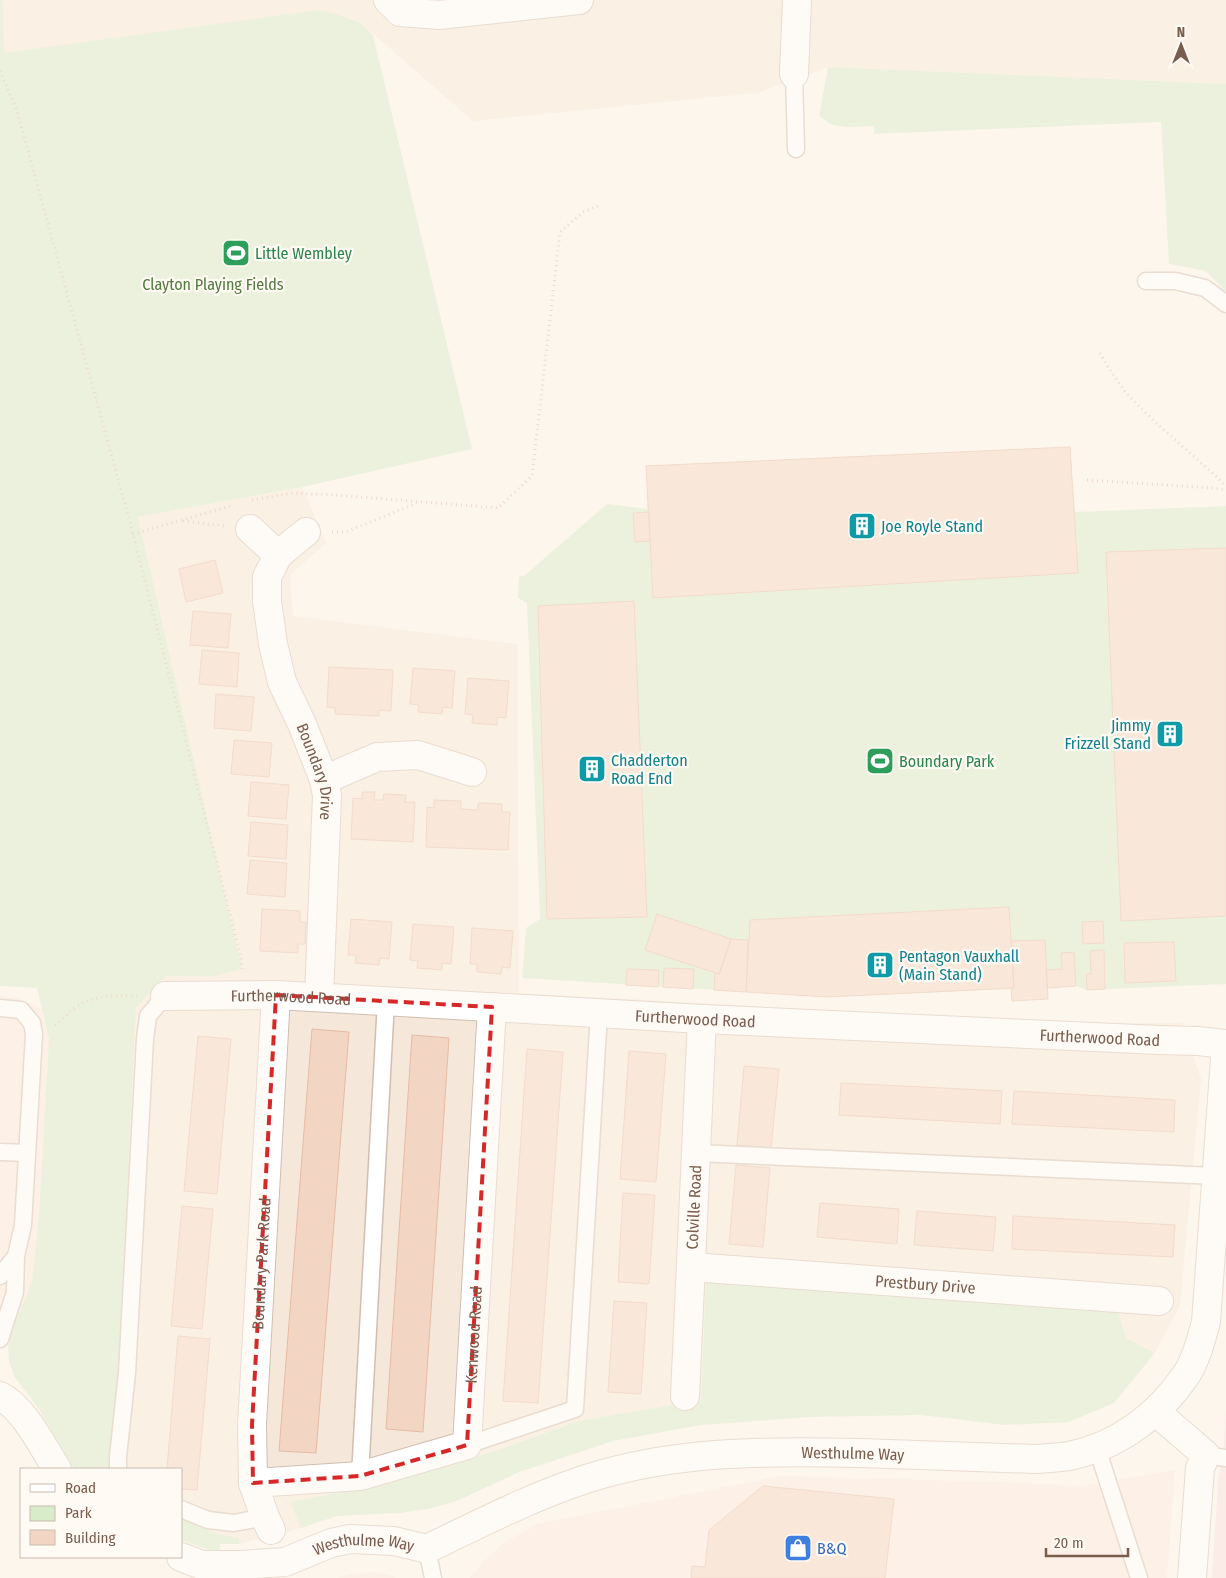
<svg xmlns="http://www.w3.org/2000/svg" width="1226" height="1578" font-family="'Fira Sans Condensed',sans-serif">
  <rect width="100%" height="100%" fill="#fdf6ec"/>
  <path fill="#f5e8da" d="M3,0H1226V84L828,67L757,93L473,121L361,23L318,10L3,54Z
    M302,487L326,543L290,575L293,616L517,644L519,993L1068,1024L1182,1023L1201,1079L1180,1305L1155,1353L1126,1338L706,1278L701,1400L578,1421L499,1450L370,1486L290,1502L301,1528L239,1544L238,1538L218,1534L181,1518V1469H112L117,1396L136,1008L166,976H214L242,969L138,517Z"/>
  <path fill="#fde8e0" d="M0,996L18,998L41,1009L49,1039L39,1214L32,1281L18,1317L0,1332Z
    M1175,1470L1167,1578H470L485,1560L504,1543L537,1524L780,1476L1001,1482L1080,1486Z
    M377,1572L394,1576L396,1578H337L351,1574Z"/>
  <path fill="#fbdfe3" d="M1226,1410V1578H1212L1218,1481L1224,1446Z"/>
  <path fill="#d8ecc9" d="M0,0H3L4,53L318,10L333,13L361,23L373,35L472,449L302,487L138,517L242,969L214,976H166L136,1008L117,1396L112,1469H74L38,1408L14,1376L9,1362L8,1349L10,1335L32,1281L39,1214L49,1039L37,988L0,986Z
    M828,67L1226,84V292L1206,271L1169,264L1161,122L874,134V126L846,127L832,125L819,116Z
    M1070,447L1075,512L1226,506V984L1087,990L1076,986L1047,988L1048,999L1012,1001L1011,989L827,997L522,978L526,928L540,919L527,603L518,598L519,577L525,575L607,504L648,509L646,466Z
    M706,1278L1116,1305L1126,1338L1155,1353L1114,1403L1069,1422L1004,1425L921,1415L810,1417L701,1425L613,1441L519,1472L457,1501L428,1509L400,1513L337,1516L301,1528L290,1502L370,1486L499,1450L578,1421L701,1400Z
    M181,1518L218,1534L239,1538V1544H220V1554L181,1540Z"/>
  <path fill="#f3d5c3" stroke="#e6bba3" d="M1070,447L1078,573L653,598L646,466Z
    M649,512L650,541L635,542L633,513Z
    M1226,548V916L1121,921L1106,552Z
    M215,560L223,593L186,602L179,569Z
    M634,601L647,917L547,919L538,606Z
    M193,611L231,614L228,648L190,645Z
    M202,650L239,653L237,687L199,684Z
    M329,667L393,670L391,711L379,710V716L335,714V708L327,707Z
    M413,668L455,671L452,708L443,707L442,714L418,712L419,705L410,704Z
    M468,678L509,681L506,718L497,717V725L472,723L473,715L465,714Z
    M216,694L254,697L251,731L214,728Z
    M234,740L272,743L269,777L231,774Z
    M251,782L289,785L286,819L248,816Z
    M362,792H375L374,800H383L384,794L406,795L405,802H415L413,842L351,839L353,798L362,799Z
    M434,800L461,801V809L478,810V803L502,804V812H510L508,850L426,847L427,807L434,808Z
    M251,822L288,825L286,859L248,856Z
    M250,860L287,863L285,897L247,894Z
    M1009,907L1014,988L827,997L746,992L750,920Z
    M262,909L300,911V922H306L305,944H298V953L260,951Z
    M657,914L731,939L719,974L645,950Z
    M351,919L392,922L389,959L380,958L379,965L355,963L356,955H348Z
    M1103,921L1104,943L1083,944L1082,922Z
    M413,924L454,927L451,964L442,963V970L417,968L418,961L410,960Z
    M472,928L513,931L510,968L502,967L501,974L477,972V964H470Z
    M731,939L748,940L746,992L714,990L715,973L719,974Z
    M1045,940L1048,999L1012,1001L1011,989L1014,988L1011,941Z
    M1174,942L1176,981L1125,983L1124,943Z
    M1104,950L1105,989L1087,990L1086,974H1091L1090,951Z
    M1074,952L1076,986L1047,988L1046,970L1062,969L1061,953Z
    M664,968L694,969L693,989L663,987Z
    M627,969L659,970L658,987L626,985Z
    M312,1029L349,1032L316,1453L279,1451Z
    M412,1035L449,1038L423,1432L386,1429Z
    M198,1036L231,1039L217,1194L184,1191Z
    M527,1049L563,1052L538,1403L503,1401Z
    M629,1051L666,1054L656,1182L620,1179Z
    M744,1066L779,1069L771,1148L737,1145Z
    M841,1083L1002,1091L1000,1124L839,1115Z
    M1014,1091L1175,1100L1174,1132L1012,1124Z
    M736,1165L770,1168L763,1247L729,1244Z
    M623,1193L655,1195L649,1284L618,1282Z
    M820,1203L899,1209L897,1244L817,1237Z
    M182,1206L213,1209L202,1329L171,1326Z
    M917,1211L996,1217L993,1251L914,1245Z
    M1013,1216L1175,1225L1173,1257L1012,1249Z
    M614,1301L647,1303L641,1394L608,1392Z
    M178,1336L210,1339L197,1490L181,1489V1469H167Z
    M763,1486L894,1499L885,1578H691L692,1566L705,1567L709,1530Z"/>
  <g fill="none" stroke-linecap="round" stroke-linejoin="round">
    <defs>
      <path id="service" d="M794,74L796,149
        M1146,281H1175L1205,288L1226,304
        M0,1008L21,1010L32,1023L34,1034L23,1225L16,1256L15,1292L0,1339
        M0,1152L27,1153
        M696,1153L1216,1176
        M0,1276L16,1256
        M467,1445L575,1409L599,1013
        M1097,1448L1139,1578
        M1206,1455L1226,1458
        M118,1469V1457L127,1373L145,1039L148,1016L165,996
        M360,1476L386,1001
        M181,1509L208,1520L234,1523L265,1517
        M427,1549L433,1578"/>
      <g id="minor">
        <path d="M388,0L400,12L439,15L579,0"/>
        <path d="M794,74L797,0"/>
        <path d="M250,529L278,555"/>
        <path id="s1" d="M306,532L278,555L267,577V601L273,644L282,682L302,724L324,780L327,795L319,997"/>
        <path d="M324,780L377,757L418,755L472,772"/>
        <path id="s2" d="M165,996L276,995L702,1019L1159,1040L1198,1041L1226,1044"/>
        <path id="s3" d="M691,1267L1159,1301"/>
        <path d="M0,1396C25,1409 42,1446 57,1469"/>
        <path id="s4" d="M685,1396L702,1019"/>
        <path d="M1156,1412L1206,1455L1200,1468L1192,1578"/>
        <path id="s5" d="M253,1483L360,1476L467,1445L492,1007"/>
        <path id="s6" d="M271,1530L265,1517L253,1483L252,1425L276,995"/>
        <path id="s7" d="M181,1557L202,1565H240L285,1562L331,1543L350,1539L394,1541L427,1549C479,1524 531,1497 586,1479C676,1450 767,1451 860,1453C919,1455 977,1457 1035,1459C1046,1458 1058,1458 1069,1456C1118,1446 1158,1416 1186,1375C1196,1360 1201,1340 1206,1322L1226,1044"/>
      </g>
    </defs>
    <use href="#service" stroke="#d1beb0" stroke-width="19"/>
    <use href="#minor" stroke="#d1beb0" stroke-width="30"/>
    <path stroke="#d9b8a5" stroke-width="3" stroke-dasharray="1 4" stroke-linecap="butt" d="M0,71L17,111L133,534L241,957L242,969
      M1100,353L1108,367L1126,393L1154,421L1217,477L1226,487
      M1087,480L1214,488L1226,490
      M252,500L292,493L335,495L498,508L532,476L560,232L583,212L599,206
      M183,521L224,526
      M332,532H346L417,503
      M133,534L234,505
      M55,1025C63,1020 68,1012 76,1007C93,995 116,995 137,996"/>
    <use href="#service" stroke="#fff" stroke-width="16"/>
    <use href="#minor" stroke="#fff" stroke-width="28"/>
  </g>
  <path d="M0 0H1226V1578H0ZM276,995L492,1007L467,1445L360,1476L253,1483L252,1425Z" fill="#fdf6ec" fill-opacity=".55" fill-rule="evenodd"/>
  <path fill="none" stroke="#d62828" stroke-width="4" stroke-dasharray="10 6" stroke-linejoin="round" d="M276,995L492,1007L467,1445L360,1476L253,1483L252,1425Z"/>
  <defs>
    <symbol id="stadium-square" viewBox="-11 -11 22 22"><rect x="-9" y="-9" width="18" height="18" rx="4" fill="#2e9e5b" stroke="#fffaf3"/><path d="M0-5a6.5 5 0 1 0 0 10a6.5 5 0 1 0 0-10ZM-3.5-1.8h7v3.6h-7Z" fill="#fff"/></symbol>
    <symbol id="building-square" viewBox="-11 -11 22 22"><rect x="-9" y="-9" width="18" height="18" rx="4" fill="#0f9aa8" stroke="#fffaf3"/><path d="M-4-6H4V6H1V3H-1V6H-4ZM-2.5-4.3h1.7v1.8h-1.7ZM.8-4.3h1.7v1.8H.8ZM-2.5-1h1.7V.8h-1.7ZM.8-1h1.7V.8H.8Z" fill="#fff"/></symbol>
    <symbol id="shop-square" viewBox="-11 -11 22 22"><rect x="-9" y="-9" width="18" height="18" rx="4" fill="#3f7fe0" stroke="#fffaf3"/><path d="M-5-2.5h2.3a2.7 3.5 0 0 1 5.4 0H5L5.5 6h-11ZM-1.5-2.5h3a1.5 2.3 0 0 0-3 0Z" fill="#fff"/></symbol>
  </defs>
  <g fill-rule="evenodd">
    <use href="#stadium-square" x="220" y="237" width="32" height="32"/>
    <use href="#building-square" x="846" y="510" width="32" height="32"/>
    <use href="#building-square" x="1154" y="718" width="32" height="32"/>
    <use href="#stadium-square" x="864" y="745" width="32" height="32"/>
    <use href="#building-square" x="576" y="753" width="32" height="32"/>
    <use href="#building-square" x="864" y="949" width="32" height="32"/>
    <use href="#shop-square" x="782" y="1532" width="32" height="32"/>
  </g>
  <g text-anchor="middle" stroke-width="4.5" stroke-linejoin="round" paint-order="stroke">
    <g font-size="16" fill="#27864d" stroke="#fffaf3" text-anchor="start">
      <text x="255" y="259">Little Wembley</text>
      <text x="899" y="767">Boundary Park</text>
    </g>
    <g font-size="16" fill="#537a41" stroke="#fffaf3">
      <text x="213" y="290">Clayton Playing Fields</text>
    </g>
    <g font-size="16" fill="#0d838f" stroke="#fffaf3" text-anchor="start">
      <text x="881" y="532">Joe Royle Stand</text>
      <text x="1151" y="731" text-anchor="end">Jimmy<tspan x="1151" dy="18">Frizzell Stand</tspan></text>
      <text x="611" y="766">Chadderton<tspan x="611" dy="18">Road End</tspan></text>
      <text x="899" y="962">Pentagon Vauxhall<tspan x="899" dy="18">(Main Stand)</tspan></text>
    </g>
    <g font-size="16" fill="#7a5c4d" stroke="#fffaf3">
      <text dy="6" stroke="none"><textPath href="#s1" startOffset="264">Boundary Drive</textPath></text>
      <text dy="6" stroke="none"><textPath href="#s2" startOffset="126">Furtherwood Road</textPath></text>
      <text dy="6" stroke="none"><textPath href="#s2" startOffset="531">Furtherwood Road</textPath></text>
      <text dy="6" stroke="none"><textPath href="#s2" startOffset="936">Furtherwood Road</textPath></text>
      <text dy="6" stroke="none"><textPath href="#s4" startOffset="189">Colville Road</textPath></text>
      <text dy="6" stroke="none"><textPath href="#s6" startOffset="270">Boundary Park Road</textPath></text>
      <text dy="6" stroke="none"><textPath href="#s3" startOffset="235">Prestbury Drive</textPath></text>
      <text dy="6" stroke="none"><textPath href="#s5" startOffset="329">Kenwood Road</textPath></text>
      <text dy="6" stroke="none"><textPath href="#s7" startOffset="696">Westhulme Way</textPath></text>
      <text dy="6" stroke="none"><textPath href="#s7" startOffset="188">Westhulme Way</textPath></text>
    </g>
    <g font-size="16" fill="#366cbe" stroke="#fffaf3" text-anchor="start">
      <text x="817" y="1554">B&amp;Q</text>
    </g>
  </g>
  <rect x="20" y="1468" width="162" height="90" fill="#fffaf3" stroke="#cabbb1"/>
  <rect x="30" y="1484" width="25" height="8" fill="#ffffff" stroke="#cabbb1"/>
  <text x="65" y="1493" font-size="15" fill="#7a5c4d">Road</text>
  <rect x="30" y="1506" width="25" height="15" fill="#d8ecc9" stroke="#cabbb1"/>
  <text x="65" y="1518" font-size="15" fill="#7a5c4d">Park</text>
  <rect x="30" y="1530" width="25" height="15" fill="#f3d5c3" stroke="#cabbb1"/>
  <text x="65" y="1543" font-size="15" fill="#7a5c4d">Building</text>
  <g transform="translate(1181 45)" stroke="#fffaf3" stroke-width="4" paint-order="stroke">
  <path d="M0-4L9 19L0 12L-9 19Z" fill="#7a5c4d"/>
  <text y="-8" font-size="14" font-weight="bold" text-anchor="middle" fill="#7a5c4d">N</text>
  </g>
  <path d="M1046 1548v8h82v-8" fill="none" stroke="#7a5c4d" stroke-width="2.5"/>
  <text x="1054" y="1548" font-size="15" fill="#7a5c4d" stroke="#fffaf3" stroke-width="4" paint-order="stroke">20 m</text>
</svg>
